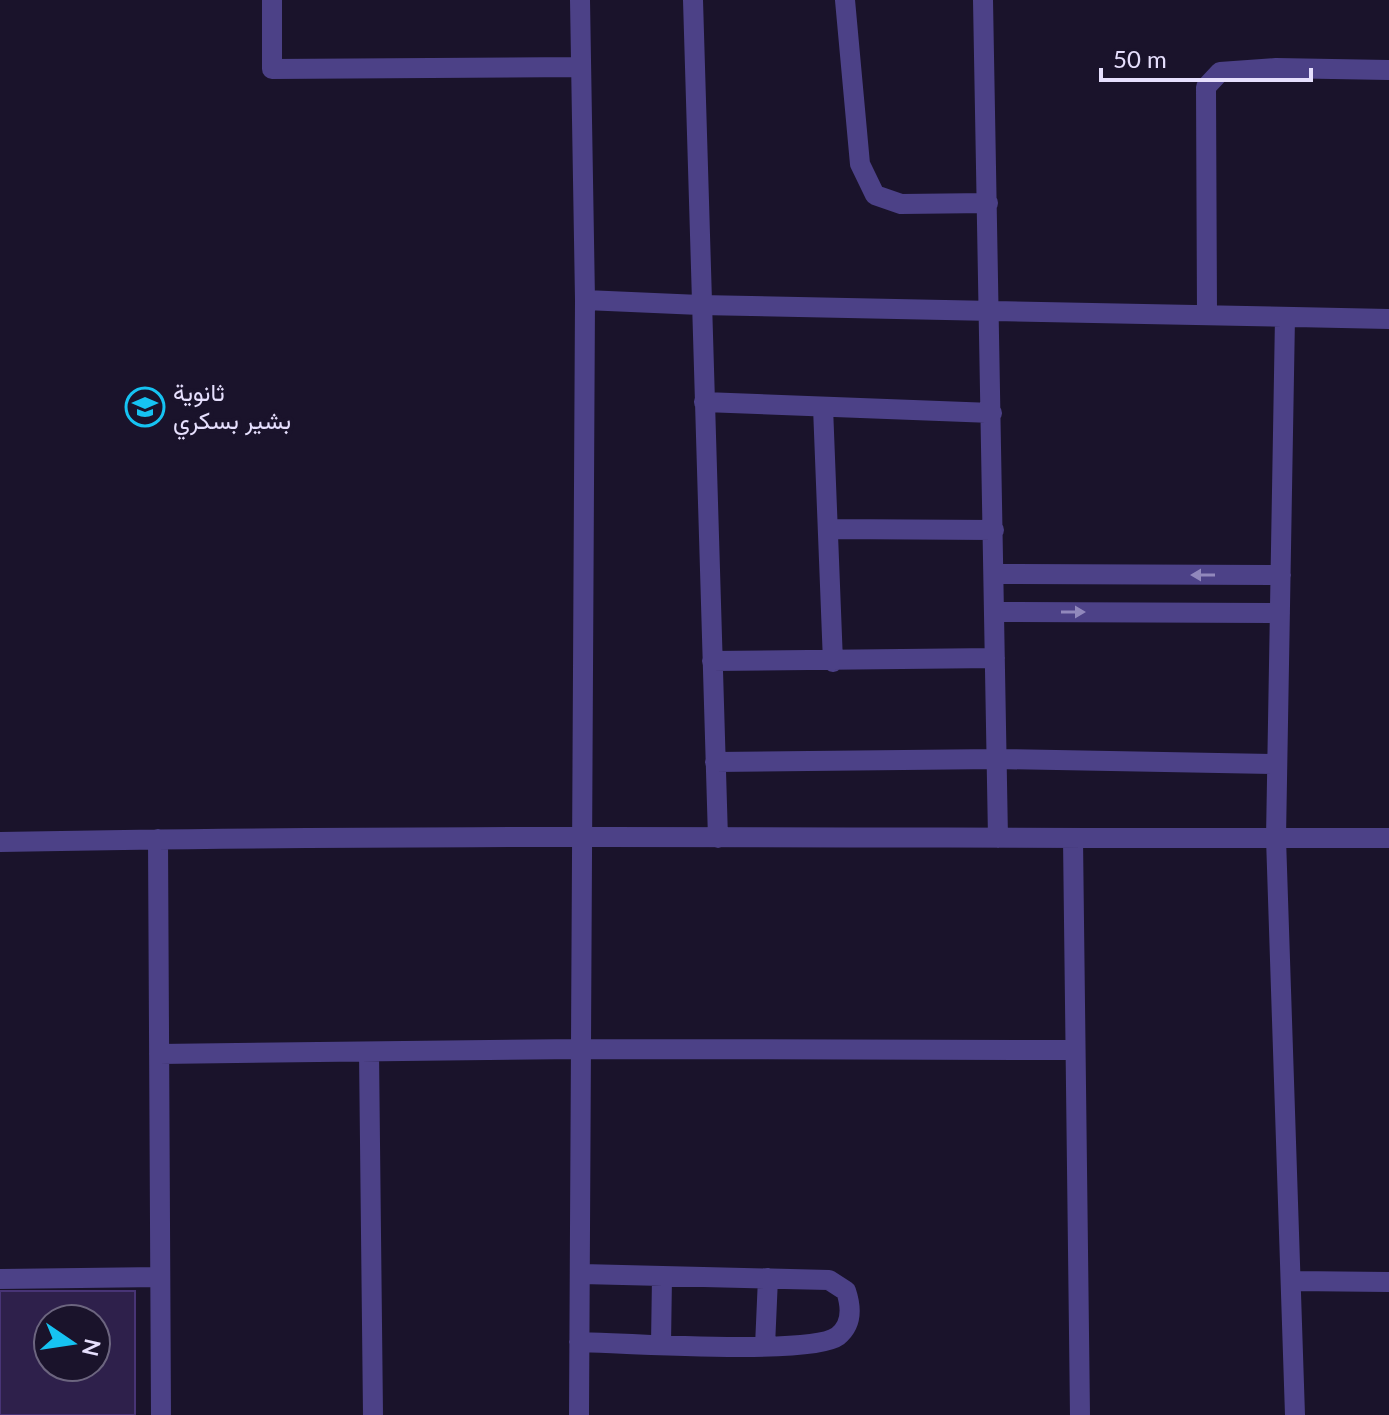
<svg xmlns="http://www.w3.org/2000/svg" width="1389" height="1415" font-family="Lato,Vazirmatn,sans-serif">
  <rect width="100%" height="100%" fill="#1a132b"/>
  <path fill="#2e204b" stroke="#483476" stroke-width="2" fill-rule="evenodd" d="M0,1291H135V1415H0ZM48,1319H96V1367H48Z"/>
  <g fill="none" stroke-linecap="round" stroke-linejoin="round">
    <path stroke="#4c4187" stroke-width="20" d="M272,0V69L581,67
      M693,0L718,838
      M845,0L860,164L875,195L901,204L988,203
      M983,0L998,838
      M585,300L700,305L1389,319
      M1207,315L1206,87L1220,72L1276,68L1389,70
      M1285,317L1276,838L1295,1415
      M704,402L992,413
      M823,407L833,662
      M829,529L994,530
      M994,574L1281,575
      M995,612L1280,613
      M712,661L995,658
      M715,762L997,759L1277,764
      M158,839L161,1415
      M1073,839L1080,1415
      M0,842C463,833 926,839 1389,838
      M369,1052L373,1415
      M159,1054L580,1049L1074,1050
      M0,1279L160,1277
      M1293,1281L1389,1282
      M579,1342C621,1343 812,1356 838,1336C853,1324 851,1306 846,1291L829,1280L582,1274
      M661,1344L662,1277
      M765,1346L768,1278
      M579,1415L585,300L580,0"/>
  </g>
  <defs><path id="oneway-solid" d="M-6-.8H1V-3.2L6.5 0L1 3.2V.8H-6Z" transform="scale(2)"/></defs>
  <g fill="#9188bc">
    <use href="#oneway-solid" transform="translate(1203 575) rotate(-180)"/>
    <use href="#oneway-solid" transform="translate(1073 612)"/>
  </g>
  <defs>
    <symbol id="school-ring" viewBox="-11 -11 22 22"><circle r="9.5" fill="#1a132b" stroke="#16c3f2" stroke-width="1.5"/><path d="M0-5L7-2L0 1L-7-2ZM-4 1L0 2.5L4 1V4Q0 6-4 4Z" fill="#16c3f2"/></symbol>
  </defs>
  <g fill-rule="evenodd">
    <use href="#school-ring" x="123" y="385" width="44" height="44"/>
  </g>
  <g text-anchor="middle" stroke-width="8" stroke-linejoin="round" paint-order="stroke">
    <g font-size="24" fill="#e6dffd" stroke="#1a132b" text-anchor="start">
      <text x="173" y="401">ثانوية<tspan x="173" dy="28">بشير بسكري</tspan></text>
    </g>
  </g>
  <g transform="translate(72 1343) rotate(103)"><circle r="38" fill="#1a132b" stroke="#6c657f" stroke-width="2"/>
  <path d="M0-6L14 30L0 20L-14 30Z" fill="#16c3f2"/>
  <text y="-12" font-size="22" font-weight="bold" text-anchor="middle" fill="#e6dffd">N</text>
  </g>
  <path d="M1101 68v12h210v-12" fill="none" stroke="#e6dffd" stroke-width="4"/>
  <text x="1113" y="68" font-size="24" fill="#e6dffd" stroke="#1a132b" stroke-width="6" paint-order="stroke">50 m</text>
</svg>
